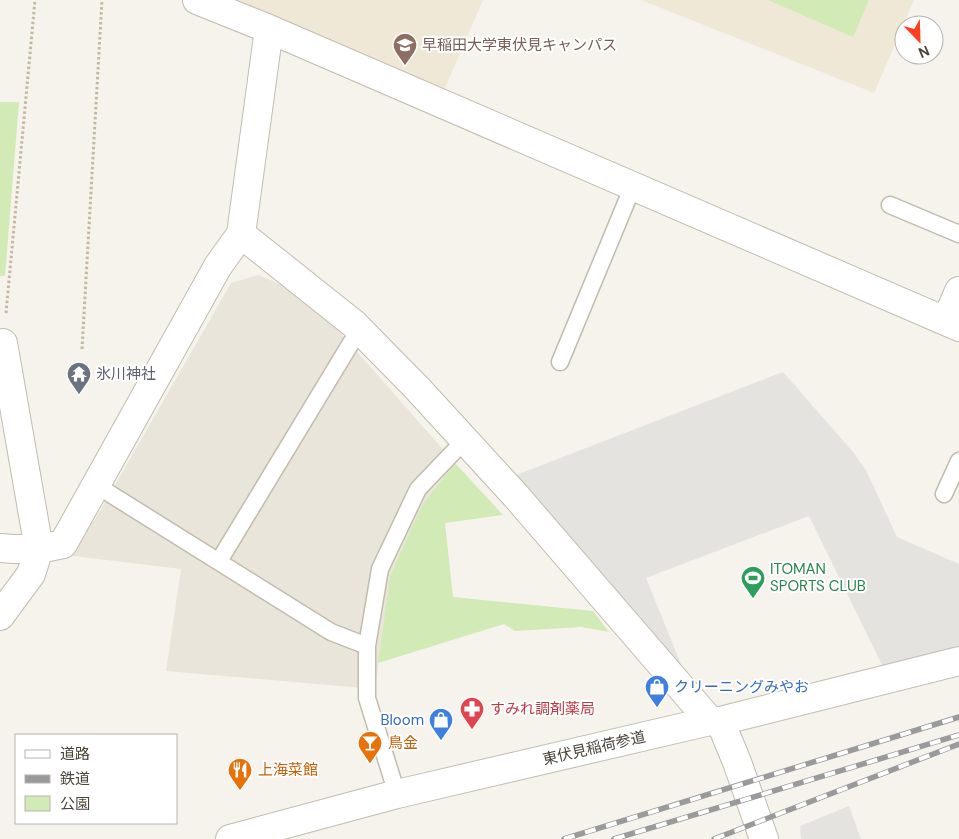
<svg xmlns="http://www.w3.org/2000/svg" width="959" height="839" font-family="'DM Sans','Noto Sans JP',sans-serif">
  <rect width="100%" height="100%" fill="#f6f3ec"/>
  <path fill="#eae5da" d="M258,275L289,288L331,322L455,463L422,505L390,576L375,689L166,671L181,569L65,555L96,518L231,283Z"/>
  <path fill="#efe8d6" d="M197,0H483L439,102Z
    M641,0H914L874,93Z"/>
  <path fill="#d2eab5" d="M768,0H869L853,37Z
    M0,102H19L5,276H0Z
    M455,463L503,515L445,523L453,597L593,611L609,632L581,627L515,631L504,624L378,663L390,576L422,505Z"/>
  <path fill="#e5e3e0" d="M783,372L854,453L866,470L897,537L959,564V653L885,671L809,516L646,578L691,689L511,477Z
    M849,806L861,839H801L800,826Z"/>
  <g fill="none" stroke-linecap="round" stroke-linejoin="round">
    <defs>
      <path id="lane" d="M890,205L959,234
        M560,362L633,186
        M96,485L331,632L367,646
        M944,494L959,461
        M219,561L351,343L362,331
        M397,794L367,698V646L380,569L418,489L465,440"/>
      <path id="street" d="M197,0L269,29L959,327
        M241,234L354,324L417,388L516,496L710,721
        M946,321L959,291
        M0,548L13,549H39L3,343
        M0,616L31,574L39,549L63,544L218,266L241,234L269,29
        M720,721L737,762L764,839
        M230,839L397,794L710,721H720L959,661"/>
    </defs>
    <use href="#lane" stroke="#c2bbae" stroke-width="19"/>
    <use href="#street" stroke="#c2bbae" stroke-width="30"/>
    <path stroke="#c4b79f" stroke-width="3" stroke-dasharray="2.5 2.5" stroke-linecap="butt" d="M6,313L35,0
      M82,349L102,0"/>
    <use href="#lane" stroke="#fff" stroke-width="16"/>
    <use href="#street" stroke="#fff" stroke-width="28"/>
    <defs>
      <path id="rail" d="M564,839L959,717
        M614,839L959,735
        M714,839L959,744"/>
    </defs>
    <use href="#rail" stroke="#9a9a9a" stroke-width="5.5"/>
    <use href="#rail" stroke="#fff" stroke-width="4" stroke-dasharray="11" stroke-linecap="butt"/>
  </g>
  <defs>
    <symbol id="university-pin" viewBox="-11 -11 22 30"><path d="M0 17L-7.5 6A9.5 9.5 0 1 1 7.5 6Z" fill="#8d6e63" stroke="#fff"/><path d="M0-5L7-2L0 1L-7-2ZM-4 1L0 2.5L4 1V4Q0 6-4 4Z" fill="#fff"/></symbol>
    <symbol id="temple-pin" viewBox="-11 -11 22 30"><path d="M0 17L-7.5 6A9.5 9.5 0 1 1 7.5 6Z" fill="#6b7280" stroke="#fff"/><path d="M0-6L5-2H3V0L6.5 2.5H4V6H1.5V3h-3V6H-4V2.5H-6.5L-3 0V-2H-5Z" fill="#fff"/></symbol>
    <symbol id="stadium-pin" viewBox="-11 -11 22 30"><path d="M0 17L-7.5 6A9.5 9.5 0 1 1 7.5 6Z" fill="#2e9e5b" stroke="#fff"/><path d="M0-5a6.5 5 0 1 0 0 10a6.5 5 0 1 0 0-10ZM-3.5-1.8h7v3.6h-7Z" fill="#fff"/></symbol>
    <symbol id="shop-pin" viewBox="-11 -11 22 30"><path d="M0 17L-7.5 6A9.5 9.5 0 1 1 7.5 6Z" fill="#3f7fe0" stroke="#fff"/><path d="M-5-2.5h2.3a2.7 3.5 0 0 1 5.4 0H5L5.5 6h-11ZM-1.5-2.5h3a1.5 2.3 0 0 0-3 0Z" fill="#fff"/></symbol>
    <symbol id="pharmacy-pin" viewBox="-11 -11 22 30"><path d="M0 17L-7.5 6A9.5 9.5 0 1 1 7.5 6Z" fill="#e0444e" stroke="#fff"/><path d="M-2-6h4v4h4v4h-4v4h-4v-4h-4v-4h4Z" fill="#fff"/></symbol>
    <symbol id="bar-pin" viewBox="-11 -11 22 30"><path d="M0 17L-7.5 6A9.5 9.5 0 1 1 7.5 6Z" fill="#e8710a" stroke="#fff"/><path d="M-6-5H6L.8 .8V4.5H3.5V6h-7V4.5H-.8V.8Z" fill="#fff"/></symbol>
    <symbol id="restaurant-pin" viewBox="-11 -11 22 30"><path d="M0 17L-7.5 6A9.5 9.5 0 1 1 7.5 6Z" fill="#e8710a" stroke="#fff"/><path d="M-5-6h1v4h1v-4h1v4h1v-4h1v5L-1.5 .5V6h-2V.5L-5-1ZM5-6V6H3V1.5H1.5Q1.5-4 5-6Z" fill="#fff"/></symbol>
  </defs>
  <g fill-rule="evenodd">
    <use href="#university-pin" x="391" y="31" width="28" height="38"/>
    <use href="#temple-pin" x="65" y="360" width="28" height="38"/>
    <use href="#stadium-pin" x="739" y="564" width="28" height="38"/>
    <use href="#shop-pin" x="643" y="673" width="28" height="38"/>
    <use href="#pharmacy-pin" x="458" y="695" width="28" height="38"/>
    <use href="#shop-pin" x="427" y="706" width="28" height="38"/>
    <use href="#bar-pin" x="356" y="729" width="28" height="38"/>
    <use href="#restaurant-pin" x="226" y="756" width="28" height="38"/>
  </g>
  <g text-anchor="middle" stroke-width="4" stroke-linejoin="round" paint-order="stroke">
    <g font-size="15" fill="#785e54" stroke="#fff" text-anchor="start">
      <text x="422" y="50">早稲田大学東伏見キャンパス</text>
    </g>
    <g font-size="15" fill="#5b616d" stroke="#fff" text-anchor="start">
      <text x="96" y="379">氷川神社</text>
    </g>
    <g font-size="15" fill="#27864d" stroke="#fff" text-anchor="start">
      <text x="770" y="574">ITOMAN<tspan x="770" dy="17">SPORTS CLUB</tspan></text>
    </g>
    <g font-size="15" fill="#366cbe" stroke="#fff" text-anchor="start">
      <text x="674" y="692">クリーニングみやお</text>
      <text x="424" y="725" text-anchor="end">Bloom</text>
    </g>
    <g font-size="15" fill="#be3a42" stroke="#fff" text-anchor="start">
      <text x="490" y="714">すみれ調剤薬局</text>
    </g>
    <g font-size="15" fill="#c56008" stroke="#fff" text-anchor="start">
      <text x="388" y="748">鳥金</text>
      <text x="258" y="775">上海菜館</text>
    </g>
    <g font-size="15" fill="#4b4439" stroke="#fff">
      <text transform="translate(594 748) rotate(-13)" y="5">東伏見稲荷参道</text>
    </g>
  </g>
  <rect x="15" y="734" width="162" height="90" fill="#ffffff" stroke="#b7b4b0"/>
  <rect x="25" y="750" width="25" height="8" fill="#ffffff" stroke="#b7b4b0"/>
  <text x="60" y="759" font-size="15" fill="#4b4439">道路</text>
  <rect x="25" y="775" width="25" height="8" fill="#9a9a9a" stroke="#b7b4b0"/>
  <text x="60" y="784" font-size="15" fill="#4b4439">鉄道</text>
  <rect x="25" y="796" width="25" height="15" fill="#d2eab5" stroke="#b7b4b0"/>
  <text x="60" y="809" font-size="15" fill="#4b4439">公園</text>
  <g transform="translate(919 40) rotate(157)"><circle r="24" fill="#ffffff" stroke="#b7b4b0"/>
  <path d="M0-4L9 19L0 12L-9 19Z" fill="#fc3f1d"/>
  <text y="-8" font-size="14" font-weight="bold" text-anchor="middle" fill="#4b4439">N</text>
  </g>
</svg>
